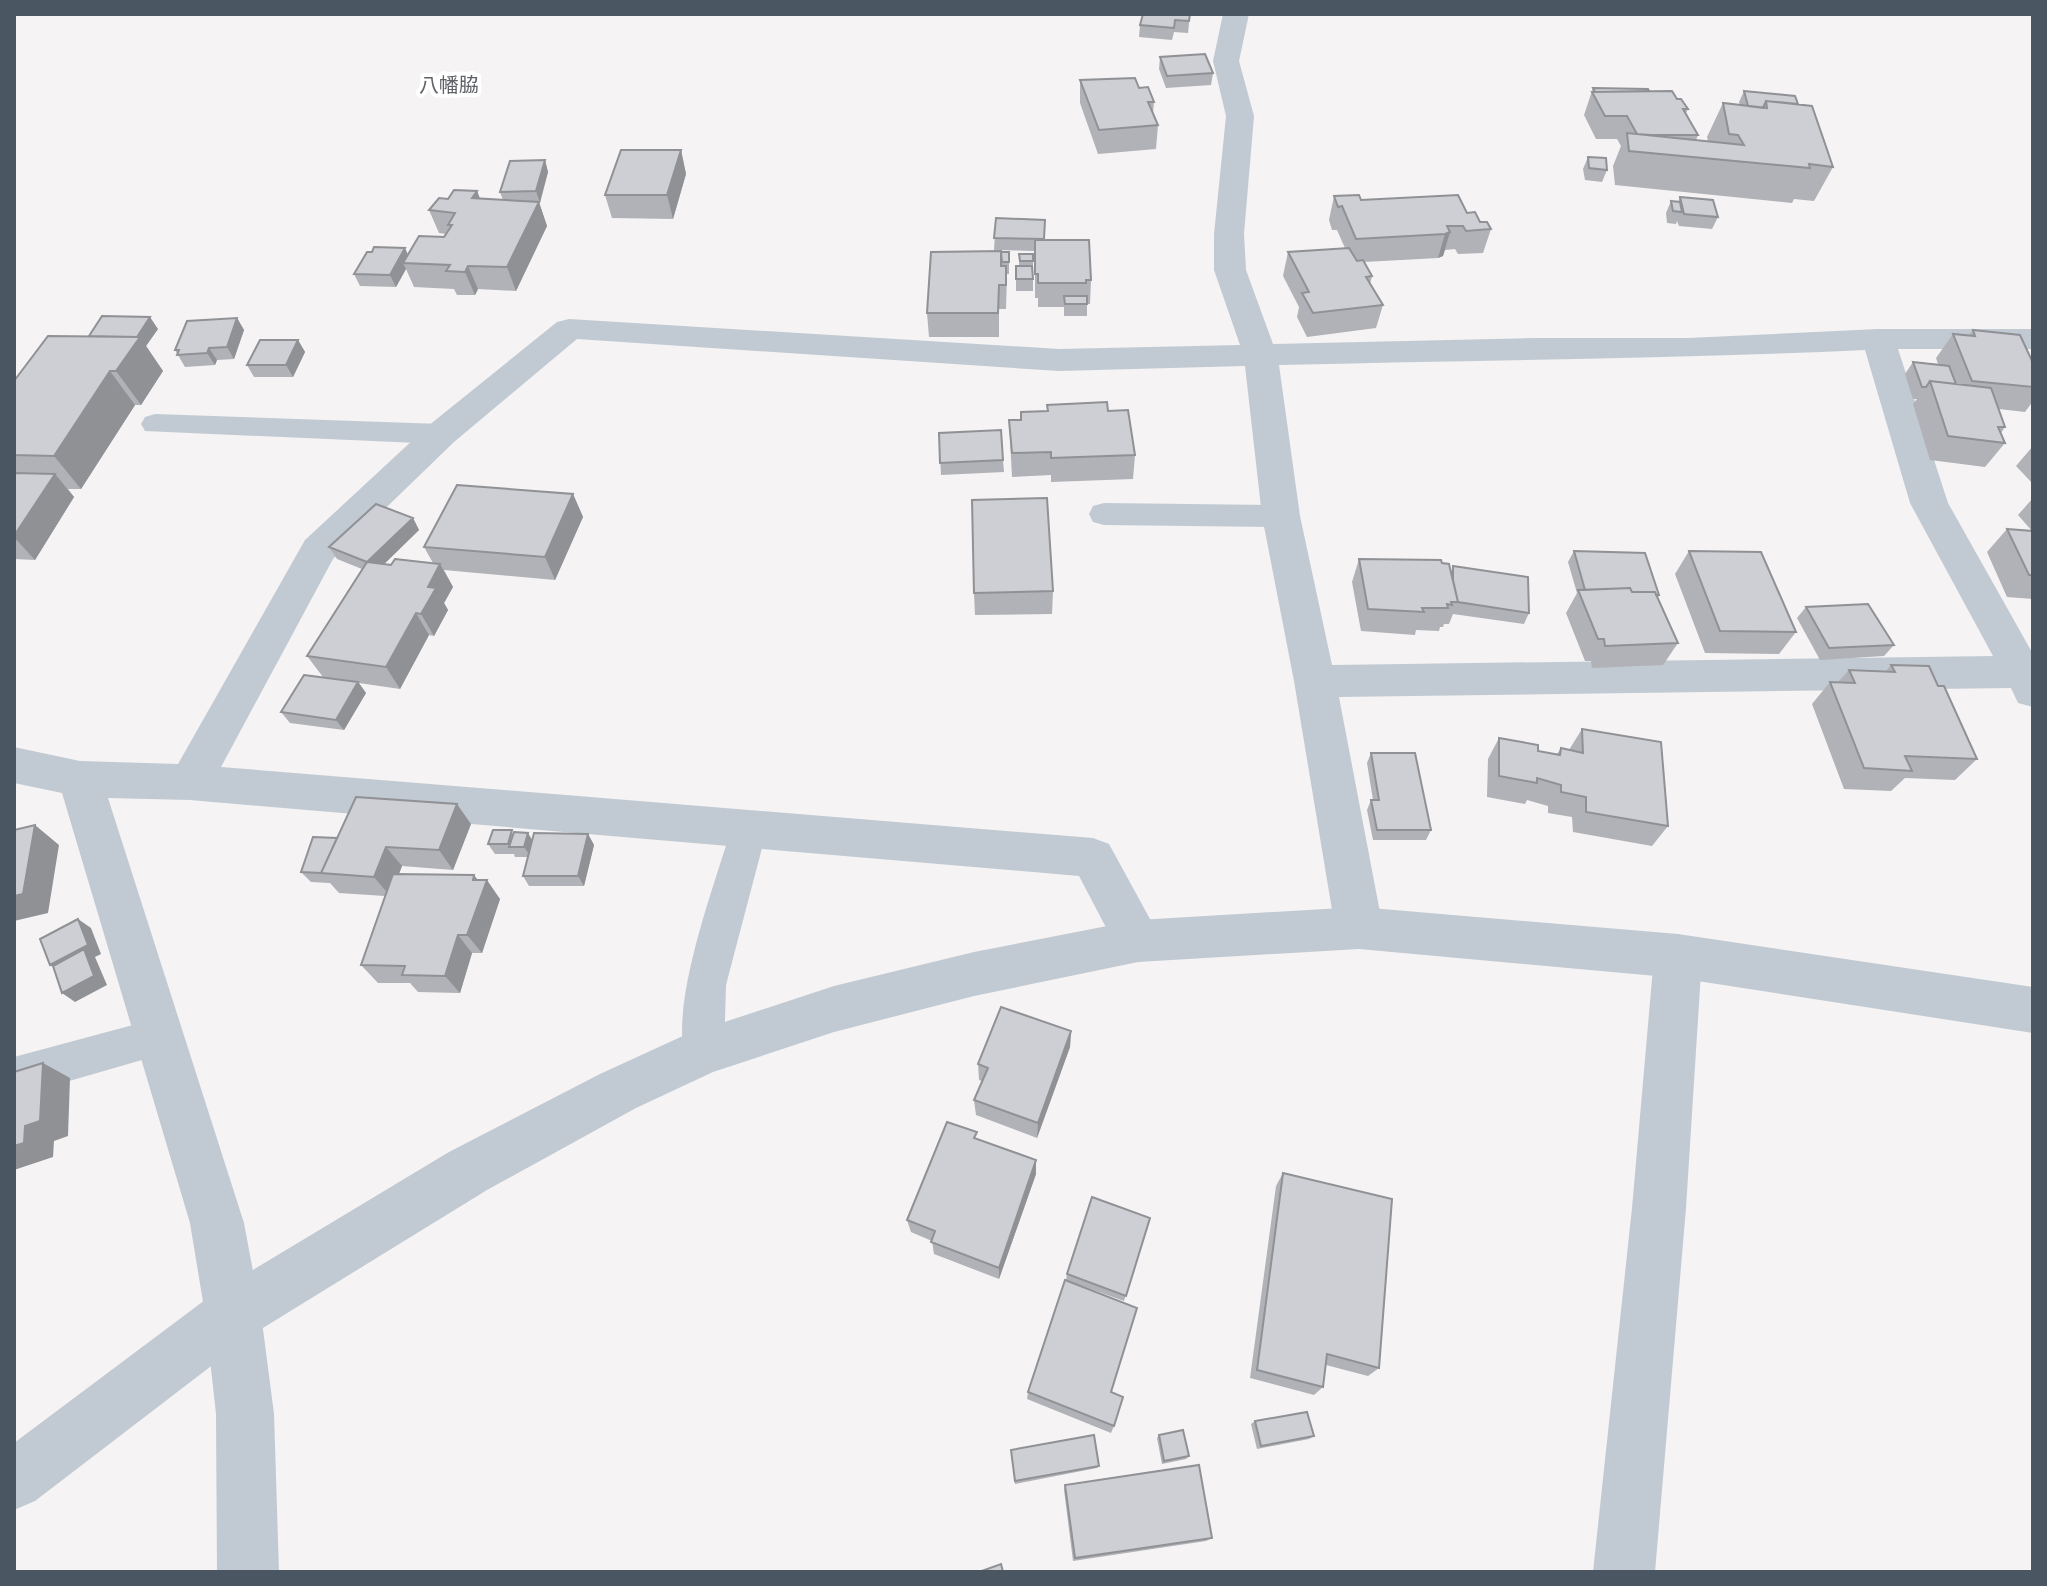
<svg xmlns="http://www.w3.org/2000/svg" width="2047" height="1586" font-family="'Roboto Condensed','Noto Sans JP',sans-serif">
  <rect width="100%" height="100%" fill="#f5f3f3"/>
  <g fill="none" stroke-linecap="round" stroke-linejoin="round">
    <path fill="#c1cad2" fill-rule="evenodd" d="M155,414L441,424L451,427L455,434L451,441L441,444L145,431L141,424L145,417Z
      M1104,503L1281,505L1292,508L1296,516L1292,524L1281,527L1104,525L1093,522L1089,514L1093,506Z
      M749,813L762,818L767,829L726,985L724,1052L718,1066L703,1071L688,1066C665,1013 715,885 731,829L736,818Z
      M159,1018L173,1023L179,1037L173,1051L14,1097V1057Z"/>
    <path fill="#c1cad2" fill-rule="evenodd" d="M1223,14H1249L1239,61L1254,116L1244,234L1246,270L1273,344L1533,338H1688L1878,329H2033V349H1898L1948,503L2033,654V707L2018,703L2011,688L1339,697L1383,928L1376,943L1359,949L1342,943L1335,928L1294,681L1262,516L1245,366L1059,371L577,339L454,442L333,559L221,767L1093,838L1109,844L1162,941L1155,956L1138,962L1121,956L1079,876L190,800L108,798L244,1223L261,1314L274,1414L279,1572H217L216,1414L205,1314L190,1223L62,793L14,783V747L80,761L178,764L305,540L428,426L557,322L569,319L1059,349L1240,345L1214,270V234L1226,116L1213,61ZM1865,350L1910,503L1993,656L1332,665L1300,516L1279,365C1474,360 1670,359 1865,350Z
      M1678,934L1695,941L1702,956L1686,1208L1655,1572H1593L1632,1208L1654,956L1661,941Z"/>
    <path fill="#c1cad2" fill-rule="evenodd" d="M1359,907L1678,934L2033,987V1033L1678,978L1359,949L1138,962L974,996L834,1032L713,1072L636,1108L487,1190L253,1334L35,1501L14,1510V1443L213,1294L449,1152L600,1074L685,1035L834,986L974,952L1138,920Z"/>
  </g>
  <path fill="#b0b2b7" d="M1190,14L1188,33L1174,32L1172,40L1139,37L1140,25Z
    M1160,57L1213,73L1211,85L1166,88L1159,69Z
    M1080,80L1139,88L1154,102L1153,114L1158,125L1156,149L1098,154L1080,103Z
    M1593,88L1649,91L1677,99L1688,109L1686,113L1698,135L1696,140L1708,141L1707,137L1723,103L1740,105L1739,102L1744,91L1798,104L1833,167L1814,201L1794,199L1792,203L1615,185L1613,166L1621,146L1617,139H1596L1584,115Z
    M681,150L686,174L673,219L612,218L605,195Z
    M1588,157L1607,170L1602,182L1585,180L1583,169Z
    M545,160L548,172L539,203L547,226L516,291L478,289L475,295H457L454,289L414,287L406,269L396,287L360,286L354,274L408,255L444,237L446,234L439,233L429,210L448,199L477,191L480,199L503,200L500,192Z
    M1334,196L1467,213L1491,229L1483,253L1458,254L1455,249L1445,250L1443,256L1438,258L1364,262L1372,276L1370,284L1383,305L1376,328L1307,337L1297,317L1299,307L1283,276L1288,252L1345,248L1337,230H1332L1329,220Z
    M1680,197L1718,217L1712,229L1679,226L1677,221L1676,224L1667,223L1666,213L1671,201L1678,202Z
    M996,218L1044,240L1091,280L1090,304H1087V316H1064V307H1038V298H1035V251L994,250Z
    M1009,252V274H1007L1006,309H999V337H929L927,313Z
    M1019,254H1033V291H1016V266H1019Z
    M237,318L244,330L234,359L217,360L215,365L185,367L175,350Z
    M158,329L146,346L163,371L141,405H135L81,489H68L74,497L35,560L14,559V381L89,336Z
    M1973,330L2033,363V401L2025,412L1999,409L2005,427L2001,433L2005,443L1985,467L1930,460L1913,404L1917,399H1913L1905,374L1913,362L1938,364L1936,358L1953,334L1969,335Z
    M298,340L305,352L293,377H254L247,365Z
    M1047,405L1108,411L1135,455L1133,479L1051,482V475L1012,477L1009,420H1021L1047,411Z
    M939,433L1003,460L1004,472L941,475Z
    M2033,446V484L2016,466Z
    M573,494L583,517L555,580L444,570L453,587L444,603L448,610L434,636L429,635L400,689L359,683L366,693L344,730L290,723L281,712L323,677L307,656L362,569L337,559L329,547L413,518L419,530L384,564L433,563L424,547Z
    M2033,498V599L2007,597L1987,552L2007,529L2032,531L2018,515Z
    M1574,551L1659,595L1658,598L1678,643L1663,665L1592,668L1591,661H1585L1566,613L1577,593L1568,562Z
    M1689,551L1796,632L1779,654L1705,653L1675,574Z
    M1359,559L1442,563L1451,572L1453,566L1529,613L1524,624L1453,614L1449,624H1444L1443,627H1440L1439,631L1416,630L1415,635L1361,631L1352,582Z
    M1053,591L1052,614L975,615L974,593Z
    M1806,607L1894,645L1884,656L1820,660L1797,618Z
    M1891,665L1938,686L1977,759L1955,780L1905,778L1891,791L1844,789L1812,704L1830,682H1838L1849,670L1885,672Z
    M1582,729L1668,826L1652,846L1573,832L1572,817L1548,813V806L1527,800L1525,804L1487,797L1488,759L1499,738L1538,751L1557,754L1561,748L1569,750Z
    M1371,753L1431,830L1426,840H1373L1367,810L1371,800H1373L1367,763Z
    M471,824L453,870L402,866L399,874L478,880L500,899L482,953H472L460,993L418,992L410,983H378L361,965L385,896L339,893L330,883L311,882L301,872L337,838Z
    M514,833L532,840L588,834L594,845L584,886H529L523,876L528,857H515L514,854H495L488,844Z
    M1071,1031L1070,1047L1037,1138L976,1115L974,1100L982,1081L979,1080L978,1064Z
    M978,1139L1036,1160V1174L999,1279L934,1254L932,1241L911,1232L907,1220Z
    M1283,1173L1379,1368L1368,1376L1326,1365L1323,1387L1314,1395L1250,1378L1276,1186Z
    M1150,1218L1124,1301L1066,1280L1067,1274Z
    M1028,1392H1111L1114,1426L1111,1433L1027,1399Z
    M1255,1421L1314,1436L1309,1439L1257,1449L1251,1424Z
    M1159,1435L1189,1456L1186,1459L1162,1464L1157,1438Z
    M1011,1450L1099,1466L1097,1468L1015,1484Z
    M1065,1485L1212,1538L1206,1541L1073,1561L1064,1490Z"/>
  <path fill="#909195" d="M681,150L686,174L673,219L667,195Z
    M545,160L548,172L540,203L536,191Z
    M477,191L486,214L472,198Z
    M539,202L547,226L516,291L507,267Z
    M1450,232L1443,256L1438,258L1445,234Z
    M405,248L411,261L403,263L406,269L396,287L390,275Z
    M468,266L478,289L475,295L465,272Z
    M150,317L158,329L146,346L163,371L141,405L116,371L125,354Z
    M237,318L244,330L234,359L227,347Z
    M298,340L305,352L293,377L286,365Z
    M209,348L217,360L215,365L207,353Z
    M110,371L135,405L81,489L54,456Z
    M55,474L74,497L35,560L14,537Z
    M573,494L583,517L555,580L545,557Z
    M413,518L419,530L374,574L367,562Z
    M440,564L453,587L444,603L448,610L434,636L421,614L428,587Z
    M416,613L429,635L400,689L386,667Z
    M358,682L366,693L344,730L336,720Z
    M457,804L471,824L453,870L439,850Z
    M35,825L59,845L48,913L14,921V896Z
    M528,833L534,843L531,857L524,847Z
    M588,834L594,845L584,886L578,876Z
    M386,847L402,866L390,896L374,877Z
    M474,875L484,888L487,880L500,899L482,953L467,935Z
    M78,919L91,928L101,954L95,957L107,985L75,1002L62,993L63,974L50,965Z
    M458,935L472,953L460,993L445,976Z
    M1071,1031L1070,1047L1037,1138L1038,1123Z
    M43,1063L70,1078L68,1136L54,1141L53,1157L14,1170V1146L25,1126Z
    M1036,1160V1174L999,1279V1268Z"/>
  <path fill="#cdcfd5" stroke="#909195" stroke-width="2" d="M1143,14H1190L1189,21L1175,20L1174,28L1140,25Z
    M1205,54L1213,73L1167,76L1160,57Z
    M1135,78L1139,88L1148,87L1154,102H1148L1158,125L1099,130L1080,80Z
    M1593,88L1648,89L1649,91L1595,92Z
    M1672,91L1677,99H1681L1688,109H1683L1698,135H1651L1637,134L1627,116H1605L1592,92Z
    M1744,91L1795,96L1798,104L1766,101L1763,108L1748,106Z
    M1766,101L1812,106L1833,167L1809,164L1810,168L1629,151L1627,133L1744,145L1738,135L1729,134L1723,103L1767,108Z
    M621,150H681L667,195H605Z
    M1588,157L1606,158L1607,170L1589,168Z
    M545,160L536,191L500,192L510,161Z
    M454,190L477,191L472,198L539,202L507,267L468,266L465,272L446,271L450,265L403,263L419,236L444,237L452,225H448L455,213L429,210L439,198L448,199Z
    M1359,195L1361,200L1458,195L1467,213L1475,212L1480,222H1487L1491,229L1466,231L1463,226H1447L1450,232L1445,234L1356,239L1342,206L1338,207L1334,196Z
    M1680,197L1713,200L1718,217L1684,214Z
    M1671,201L1680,202L1682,212L1673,211Z
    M996,218L1045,220L1044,239L994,238Z
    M1035,240H1089L1091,280H1086V283H1038V274H1035Z
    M374,247L405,248L390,275L354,274L367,252H372Z
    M1349,248L1357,261L1363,260L1372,276L1366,277L1383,305L1313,313L1302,293L1309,292L1288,252Z
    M1001,251V266H1006V285H999L998,313H927L931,252Z
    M1001,252H1009V262H1002Z
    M1019,254H1033V261H1020Z
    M1016,266H1032L1033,279H1016Z
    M1064,296H1087V304H1065Z
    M102,316L150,317L137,337L89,336Z
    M237,318L227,347L209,348L207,353L177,355L179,350H175L187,321Z
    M1973,330L2020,335L2033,363V387L1972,381L1953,334L1975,336Z
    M48,336L140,337L116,371H110L54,456L14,455V381Z
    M260,340H298L286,365H247Z
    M1913,362L1949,366L1956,384L1930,381L1926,387H1922Z
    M1930,381L1991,388L2005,427H1998L2005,443L1948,436Z
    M1107,402L1108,411L1128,410L1135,455L1051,458V452L1012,453L1009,420H1021V412L1048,411L1047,405Z
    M1001,430L1003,460L940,463L939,433Z
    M14,473L55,474L14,536Z
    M457,485L573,494L545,557L424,547Z
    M1047,498L1053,591L974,593L972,500Z
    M376,504L413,518L367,562L329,547Z
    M2007,529L2033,531V575H2029Z
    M1574,551L1645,553L1659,595H1656L1655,592H1632L1630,588L1585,590Z
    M1689,551L1761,552L1796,632L1720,631Z
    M395,559L440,564L428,587L436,588L421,614L416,613L386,667L307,656L367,562L391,565Z
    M1359,559L1441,560L1442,563L1449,564L1458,602H1451L1452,605L1447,604L1448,608H1422L1424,612L1368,609Z
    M1453,566L1528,577L1529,613L1458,602L1453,580Z
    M1630,588L1632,592H1655L1678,643L1605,646L1604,639H1598L1578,590Z
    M1868,604L1894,645L1829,648L1806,607Z
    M1891,665L1929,666L1938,686H1944L1977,759L1905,756L1912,771L1864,768L1830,682L1855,683L1849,670L1895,672Z
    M304,675L358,682L336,720L281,712Z
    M1582,729L1661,742L1668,826L1586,812V797L1561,792V785L1537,778V783L1499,776V738L1538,745V751L1560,755L1561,748L1583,753Z
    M1371,753H1415L1431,830H1377L1371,800H1379Z
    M356,797L457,804L439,850L386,847L374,877L321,873Z
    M35,825L23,894L14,896V830Z
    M493,830H512L508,844H488Z
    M514,832L528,833L524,847H509Z
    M534,833L588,834L578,876H523Z
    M313,837L337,838L321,873L301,872Z
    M393,874L474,875L473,880H487L467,935H458L445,976L402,975L405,966L361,965Z
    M78,919L88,945L50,965L40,939Z
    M84,949L94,976L62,993L53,966Z
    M1001,1007L1071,1031L1038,1123L974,1100L988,1068L978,1064Z
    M43,1063L40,1121L25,1126L24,1143L14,1146V1072Z
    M947,1122L977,1132L974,1138L1036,1160L999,1268L931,1242L935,1231L907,1220Z
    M1283,1173L1392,1199L1379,1368L1327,1354L1323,1387L1257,1370Z
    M1092,1197L1150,1218L1126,1296L1067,1274Z
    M1065,1280L1137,1308L1111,1392L1123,1397L1114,1426L1028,1392Z
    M1307,1412L1314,1436L1261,1446L1255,1421Z
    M1183,1430L1189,1456L1164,1461L1159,1435Z
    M1094,1435L1099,1466L1015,1481L1011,1450Z
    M1199,1465L1212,1538L1075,1558L1065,1485Z
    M1001,1564L1003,1572H979Z"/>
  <g text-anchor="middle" stroke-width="8" stroke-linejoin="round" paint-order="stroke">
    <g font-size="20" fill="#5f6368" stroke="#fff">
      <text x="449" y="92">八幡脇</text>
    </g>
  </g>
  <rect width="2047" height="1586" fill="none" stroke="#4a5661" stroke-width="32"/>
</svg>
